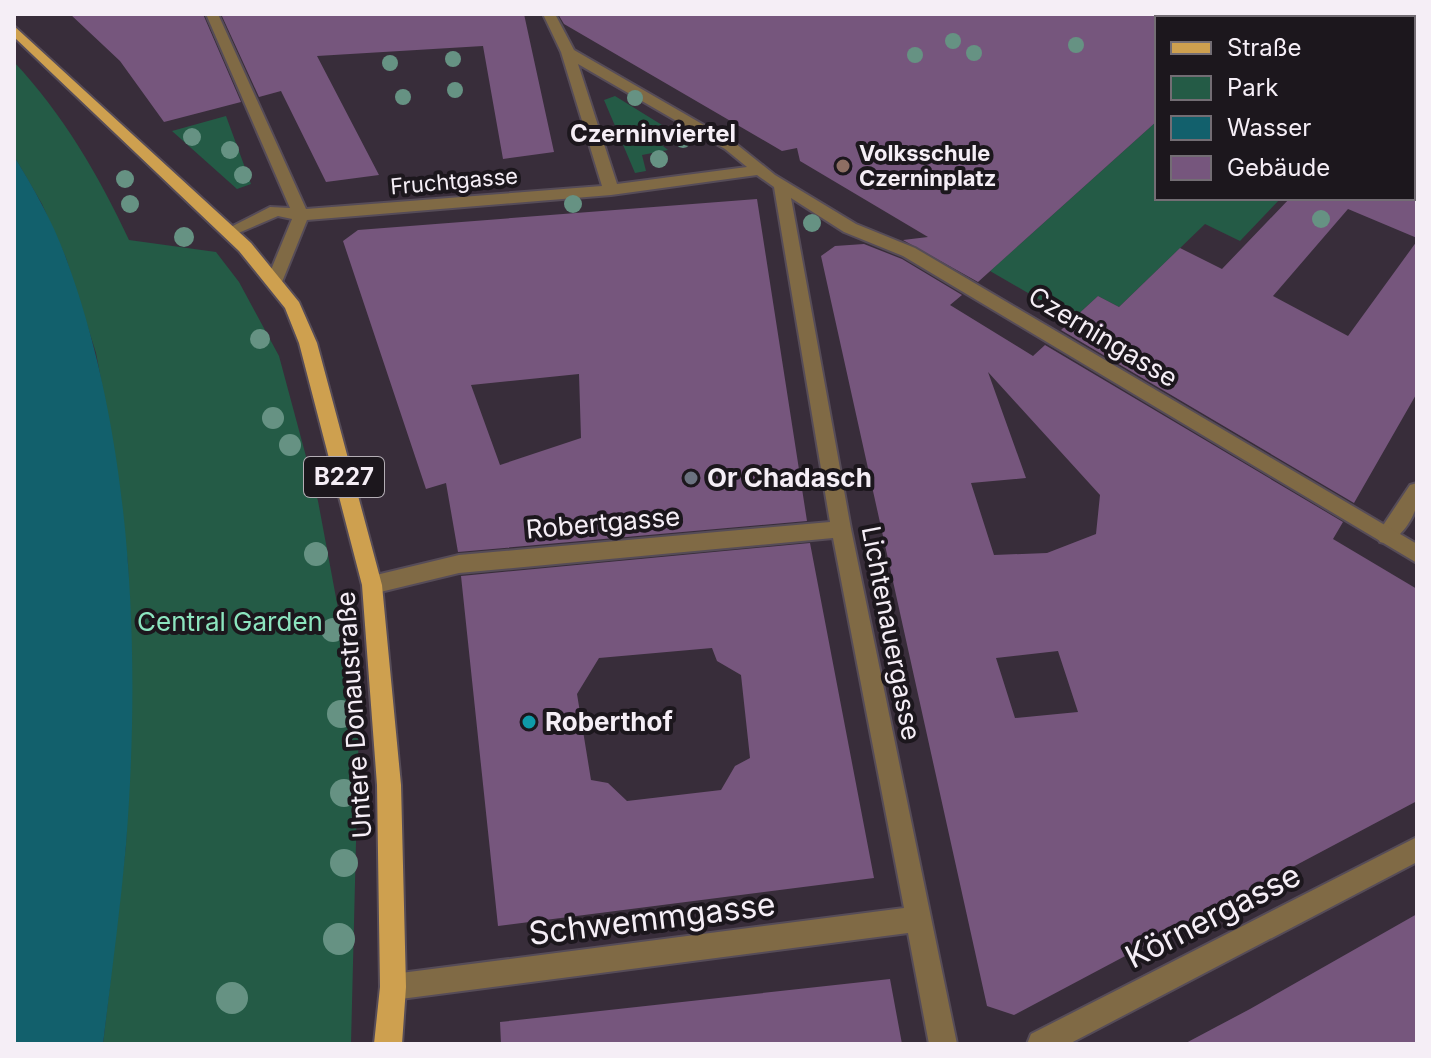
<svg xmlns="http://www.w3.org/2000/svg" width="1431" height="1058" font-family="Inter,sans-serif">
  <rect width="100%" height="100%" fill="#382d3a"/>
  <path fill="#245b46" d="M14,62C63,114 99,176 129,240L216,252L239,282L279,356L318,501L359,721L351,1044H103L126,844L131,694L128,564L113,443L96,353L66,258L42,204L14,156Z
    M615,96L662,125L643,130L668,150L642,155L646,171L635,173L604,100Z
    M226,116L251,184L237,189L172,131Z
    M1157,121V198H1281L1240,241L1205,224L1119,307L1098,296L1073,319L990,271Z"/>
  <path fill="#12606c" d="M14,156C34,189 53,222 66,258C133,439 141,655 126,845C120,912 111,978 103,1044H14Z"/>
  <path fill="#76567d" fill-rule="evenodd" d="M70,14H203L241,102L164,122L120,61Z
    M221,14H524L554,152L503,159L483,46L317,56L379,175L326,182L281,91L259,97Z
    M558,14H1157V121L978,282L903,240L928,237L800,161L797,148L782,151L564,24Z
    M1290,198H1417V238L1348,209L1273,296L1348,336L1417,241V393L1354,503L1061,330L1098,296L1119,307L1180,248L1222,269Z
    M757,199L807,521L458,552L446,483L426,489L343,241L358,230ZM579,374L581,438L500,465L471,385Z
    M864,244L902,259L962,295L950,305L1033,356L1045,345L1343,522L1333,539L1417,589V801L1014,1015L987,1006L821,256L835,246ZM988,372L1100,495L1096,534L1047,553L994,555L971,483L1026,478ZM1058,651L1078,712L1015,718L996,658Z
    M810,543L874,878L498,926L461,576ZM712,648L717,661L741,675L750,758L735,766L721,790L627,801L608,783L591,780L577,694L599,658Z
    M1417,914V1044H1184L1250,1009Z
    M890,979L902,1044H501L500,1022Z"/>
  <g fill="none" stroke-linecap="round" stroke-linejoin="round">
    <defs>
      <path id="service" d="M1417,483C1417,490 1418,497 1417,503C1415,518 1396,547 1380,542L1377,536L1380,530L1410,485Z"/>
      <path id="minor" d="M206,14H218L306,209L602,186L561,52L543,14H555L574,50L735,143L775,175L856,224L915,248L1417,544V563L903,256L844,232L791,198L851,529L957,1044H929L908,933L393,1000L384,996L380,987L384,978L393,974L904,908L833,538L459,573L372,594L365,591L362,585L365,579L372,576L459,555L830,522L774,187L757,175L611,195L307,220L282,282L274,288L268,286L266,282L292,219L278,216L229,237L221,232L270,207L290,208ZM578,64L725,149L747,167L617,184Z
        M1417,837V862L1069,1044H1027L1031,1034Z"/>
      <path id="secondary" d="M1352,14H1370L1376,18H1357Z
        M1413,29L1417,30V39L1413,38Z"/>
      <path id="primary" d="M14,26L251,243L299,302L317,343L382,585L401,785L406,987L402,1044H374L380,987L377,785L362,585L299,343L285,308L239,251L14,37Z"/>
    </defs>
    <use href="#service" stroke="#564c58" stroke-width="4"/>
    <use href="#minor" stroke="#564c58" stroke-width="4"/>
    <use href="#secondary" stroke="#564c58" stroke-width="4"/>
    <use href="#primary" stroke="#564c58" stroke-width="4"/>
    <use href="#service" fill="#806a45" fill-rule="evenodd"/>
    <use href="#minor" fill="#806a45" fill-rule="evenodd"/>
    <use href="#secondary" fill="#ac894b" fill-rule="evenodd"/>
    <use href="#primary" fill="#cea04f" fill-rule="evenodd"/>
  </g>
  <g fill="#669283">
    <circle cx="953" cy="41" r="8"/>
    <circle cx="1076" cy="45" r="8"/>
    <circle cx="974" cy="53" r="8"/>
    <circle cx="915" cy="55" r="8"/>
    <circle cx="453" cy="59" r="8"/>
    <circle cx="390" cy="63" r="8"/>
    <circle cx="455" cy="90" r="8"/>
    <circle cx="403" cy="97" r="8"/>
    <circle cx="635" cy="98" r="8"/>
    <circle cx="192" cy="137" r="9"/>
    <circle cx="683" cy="139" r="9"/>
    <circle cx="230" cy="150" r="9"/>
    <circle cx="659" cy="159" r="9"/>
    <circle cx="243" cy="175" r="9"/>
    <circle cx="125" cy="179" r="9"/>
    <circle cx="130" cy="204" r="9"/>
    <circle cx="573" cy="204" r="9"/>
    <circle cx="1321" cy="219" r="9"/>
    <circle cx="812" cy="223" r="9"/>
    <circle cx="184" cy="237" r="10"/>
    <circle cx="260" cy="339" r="10"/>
    <circle cx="273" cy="418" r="11"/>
    <circle cx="290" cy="445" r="11"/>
    <circle cx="316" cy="554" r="12"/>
    <circle cx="333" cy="630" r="12"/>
    <circle cx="341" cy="714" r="14"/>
    <circle cx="344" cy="793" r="14"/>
    <circle cx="344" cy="863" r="14"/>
    <circle cx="339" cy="939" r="16"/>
    <circle cx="232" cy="998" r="16"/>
  </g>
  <circle fill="#8d6e63" stroke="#1c171d" stroke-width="3" cx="843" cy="166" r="8"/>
  <circle fill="#6b7280" stroke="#1c171d" stroke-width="3" cx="691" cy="478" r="8"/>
  <circle fill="#0f9aa8" stroke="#1c171d" stroke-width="3" cx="529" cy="722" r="8"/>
  <g text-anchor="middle" stroke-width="8" stroke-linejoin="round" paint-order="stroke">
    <g font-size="22" font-weight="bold" fill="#f5eef6" stroke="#1c171d" text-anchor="start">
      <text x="859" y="161">Volksschule<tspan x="859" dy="25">Czerninplatz</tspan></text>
    </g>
    <g font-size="22" fill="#f5eef6" stroke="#1c171d">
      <text transform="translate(454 181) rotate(-5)" y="8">Fruchtgasse</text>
    </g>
    <g font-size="24" font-weight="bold" fill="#f5eef6" stroke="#1c171d">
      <text x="653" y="142">Czerninviertel</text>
    </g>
    <rect fill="#1c171d" stroke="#b4aeb5" stroke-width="2" x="304" y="457" width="80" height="40" rx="6"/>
    <g font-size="24" font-weight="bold" fill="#f5eef6">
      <text x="344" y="485">B227</text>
    </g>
    <g font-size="26" fill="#f5eef6" stroke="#1c171d">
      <text transform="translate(1103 337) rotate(31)" y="9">Czerningasse</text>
      <text transform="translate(603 523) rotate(-5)" y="9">Robertgasse</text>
      <text transform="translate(891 633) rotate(79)" y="9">Lichtenauergasse</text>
      <text transform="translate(354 715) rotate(-94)" y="9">Untere Donaustraße</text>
    </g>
    <g font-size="26" font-weight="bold" fill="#f5eef6" stroke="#1c171d" text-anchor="start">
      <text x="707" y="487">Or Chadasch</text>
      <text x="545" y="731">Roberthof</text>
    </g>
    <g font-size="26" fill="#8ce5bf" stroke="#1c171d">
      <text x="230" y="631">Central Garden</text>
    </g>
    <g font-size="32" fill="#f5eef6" stroke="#1c171d">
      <text transform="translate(1213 916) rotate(-27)" y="11">Körnergasse</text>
      <text transform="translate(652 919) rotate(-7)" y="11">Schwemmgasse</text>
    </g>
  </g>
  <rect width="1431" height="1058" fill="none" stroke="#f5eef6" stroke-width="32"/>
  <rect x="1155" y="16" width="260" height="184" fill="#1c171d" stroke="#736d74" stroke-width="2"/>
  <rect x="1171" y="42" width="40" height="12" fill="#cea04f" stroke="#736d74" stroke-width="2"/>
  <text x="1227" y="56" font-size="24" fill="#f5eef6">Straße</text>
  <rect x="1171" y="76" width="40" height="24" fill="#245b46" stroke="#736d74" stroke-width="2"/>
  <text x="1227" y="96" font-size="24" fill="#f5eef6">Park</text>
  <rect x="1171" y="116" width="40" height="24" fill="#12606c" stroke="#736d74" stroke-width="2"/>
  <text x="1227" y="136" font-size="24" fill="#f5eef6">Wasser</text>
  <rect x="1171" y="156" width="40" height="24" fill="#76567d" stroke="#736d74" stroke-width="2"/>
  <text x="1227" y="176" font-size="24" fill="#f5eef6">Gebäude</text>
</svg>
